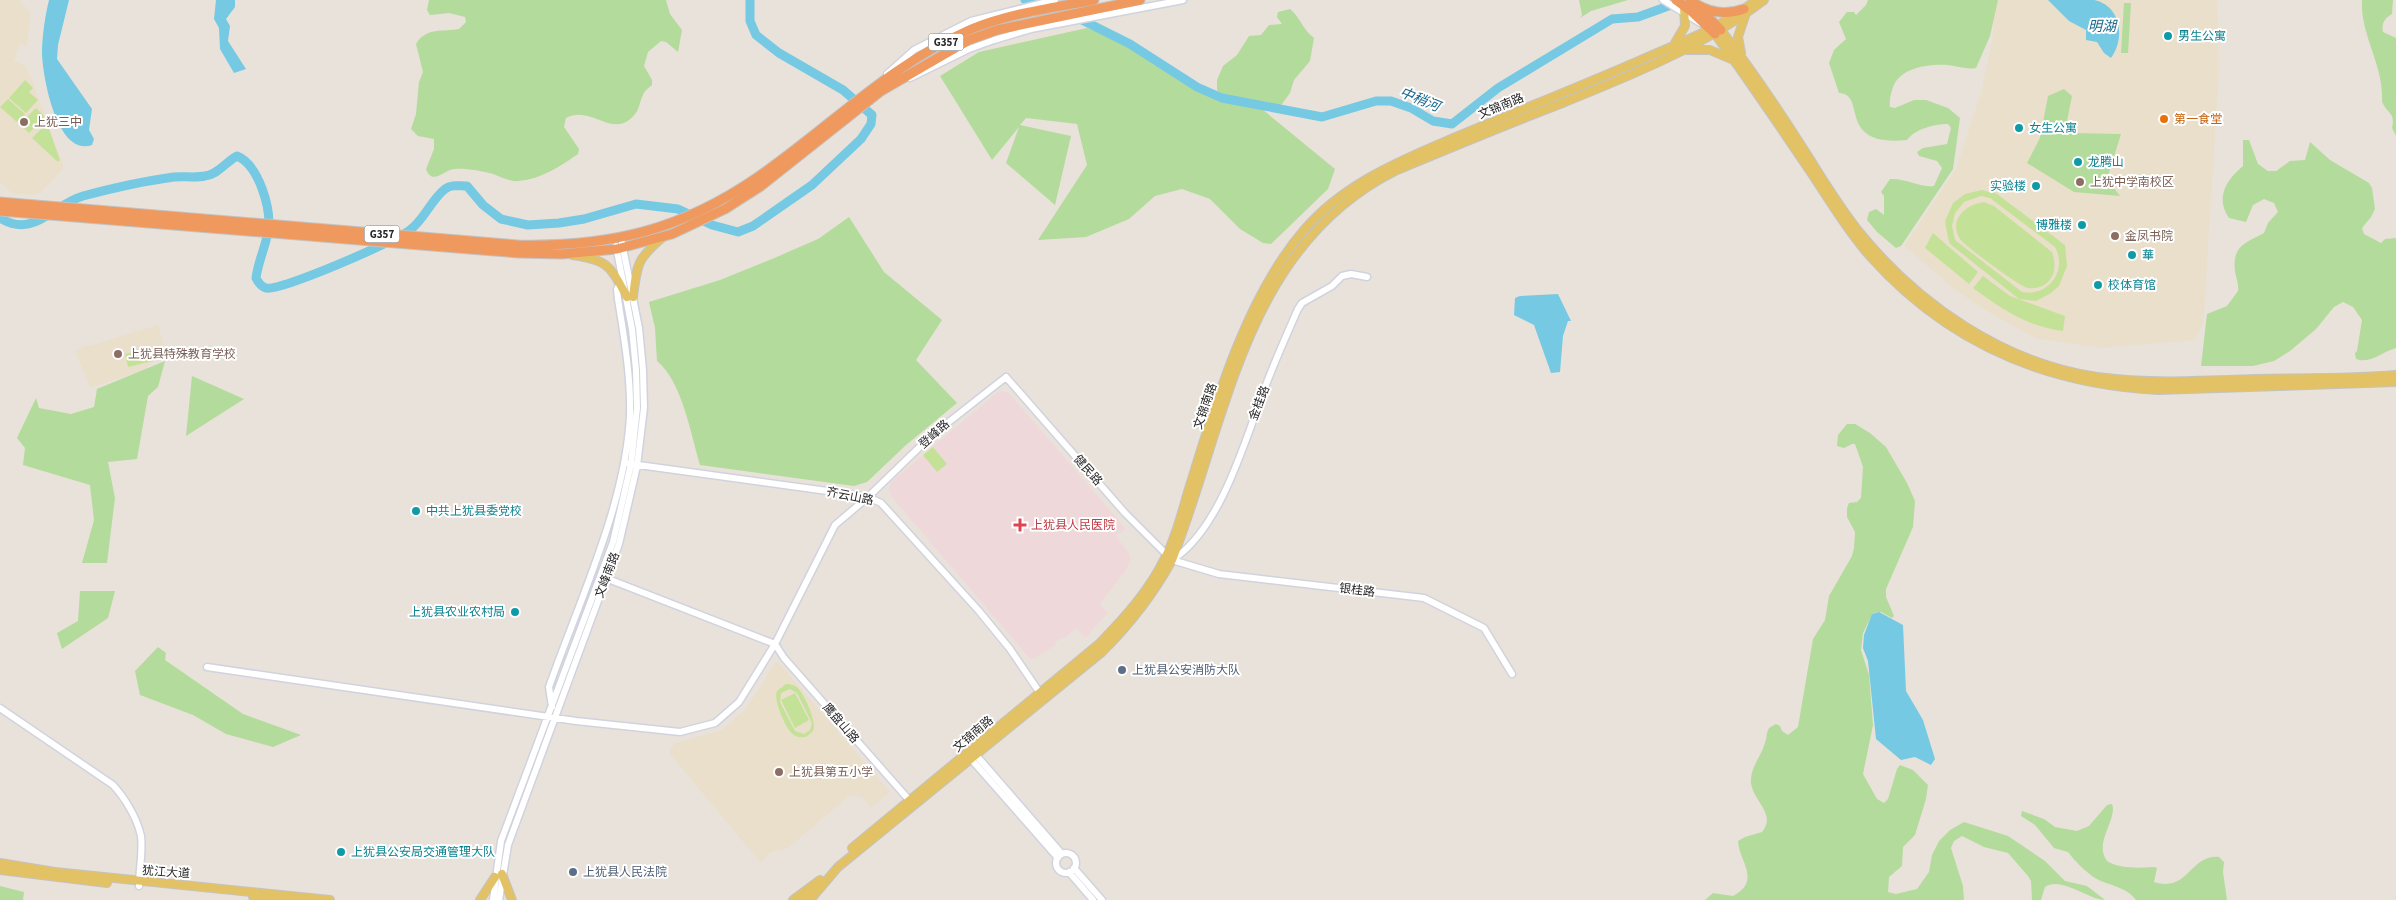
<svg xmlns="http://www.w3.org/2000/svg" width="2396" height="900" font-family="'Source Sans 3','Noto Sans SC',sans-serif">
  <rect width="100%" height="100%" fill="#e9e2da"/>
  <path fill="#eadfcb" d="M0,0H19L30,12L27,46L20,44L14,61L25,65L30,75L64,168L40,193L33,195L13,194L0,182Z
    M1994,0H2217L2219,70L2204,313L2203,323L2195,340L2099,348L2035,338L1985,310L1957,291L1904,246L1956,169L1982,90L1993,35Z
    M158,325L164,347L158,358L144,370L90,388L75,350Z
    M777,661L890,792L871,808L862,797L850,795L788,848L769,853L761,863L669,753L674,744L722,730L745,710Z"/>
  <path fill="#efd8da" d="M999,391L1009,393L1126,529L1116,536L1130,555V562L1124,573L1100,604L1108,613L1085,638L1077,628L1063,639L1061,638L1055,643L1056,645L1031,660L892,497L889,490L891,482Z"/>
  <path fill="#b3db9b" d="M429,0H666L670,14L682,30L678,52L666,42L661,41L648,52L644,66L652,80V85C649,88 645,90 644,93C638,104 641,111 629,120C610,135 589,105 566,118L564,127L579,149L578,154C561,166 541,179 519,181C509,182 502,177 493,174C482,171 465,168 454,169C444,170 432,186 426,169L434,149V139L418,136L411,129L416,114L419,82L423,72L416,44C426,27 443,32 459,29L466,22L465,17L449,13L430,15L427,10Z
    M1579,0H1628L1591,11L1580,18L1582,15Z
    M1868,0H1998L1990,36L1976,68C1966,70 1958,66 1948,65C1929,64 1901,67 1893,87C1891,93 1889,100 1890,107L1895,108L1914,100H1926L1948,108L1960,118L1953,169L1901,246L1896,248L1877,232L1867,220L1869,212L1876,209L1884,215V196L1881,192L1890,179C1906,178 1921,188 1934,186L1942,168L1937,161L1919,156L1917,152L1923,148L1947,144L1951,128L1948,124C1934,124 1915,129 1907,140C1835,147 1868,94 1839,93L1829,63L1834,50L1846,39L1839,22L1847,12H1854L1856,15L1866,5Z
    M2362,0H2393L2392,14C2385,18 2381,23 2383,32L2396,38V136L2392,128C2396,111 2386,114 2382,101C2384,65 2360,35 2362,0Z
    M2124,3H2131L2128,53H2121Z
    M1290,9C1300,17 1303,30 1314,38L1310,61L1294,80L1290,93L1279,108L1221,96L1217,90V80L1223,66L1237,55L1249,36L1261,35L1269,25L1282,24L1277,17L1278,12Z
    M1087,28L1130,44L1197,87L1222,98L1257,105L1335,169L1328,189L1271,244L1263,243L1240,229L1210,199L1182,189L1155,196L1129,219L1086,237L1038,240L1087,165L1077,124L1026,118L1020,125L1071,136L1055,205L1006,163L1019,127L992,160L940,76L979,52Z
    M2064,89L2072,96L2067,121L2068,133L2121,134L2107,179L2120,196L2074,192L2027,163L2040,138L2048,96Z
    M2243,140H2249L2258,164L2268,171H2276L2290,161L2305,160L2310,142L2330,160L2369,183L2372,188L2375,209L2371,217L2362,228L2364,234L2381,243L2385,239L2396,238V348C2381,352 2372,364 2356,359L2355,353L2357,351L2362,320L2353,307L2343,302L2334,307L2316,329L2290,351L2274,361L2253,366H2201L2207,314L2227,306L2238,291C2239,284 2236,278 2235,271C2232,245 2246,243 2264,233L2268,223L2278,212L2274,203L2264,199L2253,205L2246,222L2229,218C2215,198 2226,180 2243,166Z
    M849,217L884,272L942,320L916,360L957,403L906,445L867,482L854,486L700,465C691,435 682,381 657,361L655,328L649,302L720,280L772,259L818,239Z
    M165,361L158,387L148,396L137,459L108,462L115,498L107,563H82L94,520L90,485L23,465L25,448L17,438L36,398L39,408L71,414L94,407L97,389Z
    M192,376L244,399L186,436Z
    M1847,424H1855L1870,433L1886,447L1907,483L1915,501L1913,527L1886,589V597L1894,616L1892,618L1881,612L1873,613L1863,633L1861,650L1869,675L1873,725L1863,774L1877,799L1884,803L1888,799L1897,769L1900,765L1913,770L1928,785L1926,799L1915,835L1903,847L1902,866L1889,877L1888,892L1896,894L1917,889L1929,872L1932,855L1939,841L1950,830L1964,822L2008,836L2045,861L2065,881L2087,886L2105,900C2089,900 2061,876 2045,887L2041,900H2032L2031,881L2028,876L2008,853L1984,847L1962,836L1954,841L1951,848L1963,886L1964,900H1705L1713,893L1733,896C1762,880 1739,862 1738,841L1745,837L1762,832C1777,814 1753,801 1751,783C1750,767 1761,757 1765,743C1767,738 1766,733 1769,728L1776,724L1780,726L1782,731L1788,735L1798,727L1813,639L1825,620L1829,596L1852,556L1854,548L1855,532L1847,517V508L1849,503L1857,502L1861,498L1863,467L1855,444H1852L1844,448L1837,446L1838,435Z
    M80,591H115L108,618L62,649L57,633L78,621Z
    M158,647L166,653L165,660L243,714L301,735L273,747L226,734L193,715L140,695L135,671Z
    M2112,804C2118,819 2093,843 2107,861C2119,869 2140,868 2154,867L2157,868L2154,882C2189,893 2190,854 2219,857L2224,862L2223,872L2227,900H2136C2125,885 2106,886 2092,876C2083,869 2074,860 2068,852L2054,848L2035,825L2021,816L2022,811L2044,819L2055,827L2077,831L2089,826L2107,805Z
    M0,886L24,892L23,900H0Z"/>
  <path fill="#c4e297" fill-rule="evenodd" d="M25,80L33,88L29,92L38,100L26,113L9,98Z
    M8,99L25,114L17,122L0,107Z
    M36,108L45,117L29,133L20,124Z
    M47,123L60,160L58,162L32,138Z
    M1982,190L1992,193L1993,191L2065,245L2067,266L2059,286L2051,293L2036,301L2019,299L1950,244L1948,238L1945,221L1953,203L1965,194ZM1981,196L1990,198L2055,247C2068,271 2048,297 2022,292L1955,240L1952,226L1955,213L1964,202Z
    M1984,202L1994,206L2052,252C2055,261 2056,270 2051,278C2046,286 2038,289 2028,288C2020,287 1965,246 1960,239C1948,220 1966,204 1984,202Z
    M1933,233L1978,272L1969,284L1925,248Z
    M1983,276L2010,296L2065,316L2063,331C2028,327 2000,308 1973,288Z
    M150,348L153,361L128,367L125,354Z
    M933,447L947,464L937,472L923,455Z
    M786,684C791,684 795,685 798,688C805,696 817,722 813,731L806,737C802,737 798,738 794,735C786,730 773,700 777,691ZM790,689L797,693L812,723L810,730L804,734L795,731L780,702L781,693Z
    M795,693L809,720L795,728L781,700Z"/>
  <path fill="#75c9e3" d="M49,0H69L58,45L57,59L92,109L89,130L94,139L92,145C57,157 43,78 42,54C42,37 45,16 49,0Z
    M216,0H235V7L226,19L230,26L228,41L246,69L234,73L220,49L219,28L214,19Z
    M2048,0C2062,0 2080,0 2094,0C2122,6 2125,39 2111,58L2104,53L2097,42L2086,40V30L2069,21Z
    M1558,294L1571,321H1568L1563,336L1560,372L1551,373L1534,325L1514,315L1515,298L1520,296Z
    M1879,612L1903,625L1906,691L1923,720L1935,759L1931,765L1915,757L1901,760L1876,739L1868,661L1863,648L1864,635L1872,614Z"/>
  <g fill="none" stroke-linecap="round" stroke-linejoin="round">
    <path stroke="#75c9e3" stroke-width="9" d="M1025,0L1068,13L1130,44L1197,87L1222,98L1322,117L1376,101H1391L1411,108L1433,121L1452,124L1498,88L1612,19L1638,17L1685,0
      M0,218C34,239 52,205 83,196C113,188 144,181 174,177C184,176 195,178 205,176C217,175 226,162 237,156C259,165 272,210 268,232C265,248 258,262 256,278C258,282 261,287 266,288C279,292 396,241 410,230C424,220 431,200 445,189C452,184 458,186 467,186L483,205L501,219L528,225L559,223L584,219L636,204L678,209L712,225L738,232L753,226L812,185L861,139L871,124L872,115L843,90L779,53L756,35L750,21V0"/>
    <defs>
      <path id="secondary" d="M1663,0L1700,23
        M887,74L914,50L971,21L1055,0
        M910,78L969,49L994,40L1031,29L1183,0
        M624,463L849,494L868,497L881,503L979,611L1010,649L1042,696
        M1172,560C1220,530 1245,441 1264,390C1274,363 1286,336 1298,309L1302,303L1332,286L1342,276L1351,274L1367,277
        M603,577L775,644L784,658L910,801
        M207,667L576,721L680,732L715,723L739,702L775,644L835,525L868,497L931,436L1006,377L1125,513L1172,560L1219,574L1424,598L1484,628L1512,674
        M552,707L549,687C578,604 626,504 630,415C631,376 624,337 618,299L617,289L621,281
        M0,708L113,785C125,798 137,818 141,836C143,852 139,870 139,886
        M976,755L1062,854
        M971,759L1058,858
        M1056 863a10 10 0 1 1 20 0a10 10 0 1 1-20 0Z
        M1074,868L1102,900
        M1069,872L1093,900
        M493,900L501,841L613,542L631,464L637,408L636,370L632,329L616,246
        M499,900L508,845L619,544L637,466L644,408L643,370L639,328L621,238"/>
      <path id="primary" d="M1721,30C1751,69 1778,109 1804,150C1822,178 1839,207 1860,233C1919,305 2003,363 2097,377C2149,384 2202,381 2255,379C2302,378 2349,379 2396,375
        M1715,34C1748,79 1779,125 1810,171C1829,199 1846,229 1869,255C1946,342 2043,384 2158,390L2396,382
        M1675,43L1685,26L1684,6
        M1687,50H1710L1731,59
        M1741,53L1738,37L1745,16
        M572,255C609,260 610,266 627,297
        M633,297C637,264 637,259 663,237
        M852,848L1100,643C1125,617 1149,591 1165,558C1178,534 1183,506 1192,479C1217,398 1248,295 1304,230C1341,187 1392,164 1444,142C1510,114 1577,88 1643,59C1682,42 1723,27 1756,0
        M0,863L55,872L330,900
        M0,870L107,883
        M502,874L512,900
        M253,897L279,900
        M480,900L495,877
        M793,900L820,880
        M803,900L815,886
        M810,900L838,867L1102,652C1130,624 1153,595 1172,560C1228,418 1244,247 1395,171C1452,147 1508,124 1565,102C1634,74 1704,46 1764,0"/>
      <path id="highway" d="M1676,0L1691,11L1715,34
        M1690,0C1706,12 1724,16 1744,9
        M1700,9L1721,30
        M0,202L518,245C611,247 681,230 758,177C829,128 889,65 969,30C1009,13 1052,8 1094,0
        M0,211L518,253L562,254L617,249L672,234L725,209L761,186L881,91L969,40L997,30L1140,0"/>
    </defs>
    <use href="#secondary" stroke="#d0d3df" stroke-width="9"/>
    <use href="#primary" stroke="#c3c3c3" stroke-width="10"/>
    <use href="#highway" stroke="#c3c3c3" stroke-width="11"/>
    <use href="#secondary" stroke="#fff" stroke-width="6"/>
    <use href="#primary" stroke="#e3c265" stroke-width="8"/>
    <use href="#highway" stroke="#ef995f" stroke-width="9"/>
  </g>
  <g fill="#0f9aa8" stroke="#fff" stroke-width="2">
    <circle cx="2168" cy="36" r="5"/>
    <circle cx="2019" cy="128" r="5"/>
    <circle cx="2078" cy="162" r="5"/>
    <circle cx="2036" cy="186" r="5"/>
    <circle cx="2082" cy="225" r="5"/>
    <circle cx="2132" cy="255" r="5"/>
    <circle cx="2098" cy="285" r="5"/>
    <circle cx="416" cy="511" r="5"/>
    <circle cx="515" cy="612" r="5"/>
    <circle cx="341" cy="852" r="5"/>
  </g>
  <circle fill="#e8710a" stroke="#fff" stroke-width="2" cx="2164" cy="119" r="5"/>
  <g fill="#8d6e63" stroke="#fff" stroke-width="2">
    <circle cx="24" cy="122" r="5"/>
    <circle cx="2080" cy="182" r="5"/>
    <circle cx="2115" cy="236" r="5"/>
    <circle cx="118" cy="354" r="5"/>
    <circle cx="779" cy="772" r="5"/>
  </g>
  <path fill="#e0444e" stroke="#fff" stroke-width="2" d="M1017.5 517.5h5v5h5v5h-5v5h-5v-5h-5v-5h5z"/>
  <g fill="#5c6f8a" stroke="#fff" stroke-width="2">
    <circle cx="1122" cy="670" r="5"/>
    <circle cx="573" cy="872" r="5"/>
  </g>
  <g text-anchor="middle" stroke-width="4" stroke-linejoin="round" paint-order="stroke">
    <g fill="#fff" stroke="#686868" stroke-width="1">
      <rect x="928.5" y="33.5" width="35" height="17" rx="4"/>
      <rect x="364.5" y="225.5" width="35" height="17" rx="4"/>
    </g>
    <g font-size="11" font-weight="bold" fill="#282828">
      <text x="946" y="46">G357</text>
      <text x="382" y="238">G357</text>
    </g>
    <g font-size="12" fill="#0d838f" stroke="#fff" text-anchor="start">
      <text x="2178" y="40">男生公寓</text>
      <text x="2029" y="132">女生公寓</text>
      <text x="2088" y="166">龙腾山</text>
      <text x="2026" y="190" text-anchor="end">实验楼</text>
      <text x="2072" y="229" text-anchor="end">博雅楼</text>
      <text x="2142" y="259">華</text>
      <text x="2108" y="289">校体育馆</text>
      <text x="426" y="515">中共上犹县委党校</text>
      <text x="505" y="616" text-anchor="end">上犹县农业农村局</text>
      <text x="351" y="856">上犹县公安局交通管理大队</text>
    </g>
    <g font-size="12" fill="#282828" stroke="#fff">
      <text transform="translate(1501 106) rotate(-22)" y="4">文锦南路</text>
      <text transform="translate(1259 403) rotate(-69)" y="4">金桂路</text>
      <text transform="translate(1205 406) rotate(-71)" y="4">文锦南路</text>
      <text transform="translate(934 434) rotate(-42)" y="4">登峰路</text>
      <text transform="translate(1088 470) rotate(48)" y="4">健民路</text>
      <text transform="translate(850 496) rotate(11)" y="4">齐云山路</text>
      <text transform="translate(607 575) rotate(-69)" y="4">文峰南路</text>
      <text transform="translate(1357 590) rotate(7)" y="4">银桂路</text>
      <text transform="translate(841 723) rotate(49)" y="4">鹰盘山路</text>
      <text transform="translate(973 734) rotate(-40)" y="4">文锦南路</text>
      <text transform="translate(166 872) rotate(4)" y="4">犹江大道</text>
    </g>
    <g font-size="12" fill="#c56008" stroke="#fff" text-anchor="start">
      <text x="2174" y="123">第一食堂</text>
    </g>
    <g font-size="12" fill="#785e54" stroke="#fff" text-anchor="start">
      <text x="34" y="126">上犹三中</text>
      <text x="2090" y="186">上犹中学南校区</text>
      <text x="2125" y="240">金凤书院</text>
      <text x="128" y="358">上犹县特殊教育学校</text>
      <text x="789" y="776">上犹县第五小学</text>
    </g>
    <g font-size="12" fill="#be3a42" stroke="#fff" text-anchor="start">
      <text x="1031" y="529">上犹县人民医院</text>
    </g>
    <g font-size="12" fill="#4e5e75" stroke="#fff" text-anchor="start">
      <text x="1132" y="674">上犹县公安消防大队</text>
      <text x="583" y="876">上犹县人民法院</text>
    </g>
    <g font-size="14" font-style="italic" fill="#19678b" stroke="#fff">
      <text x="2102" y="31">明湖</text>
      <text transform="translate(1420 99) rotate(22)" y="5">中稍河</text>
    </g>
  </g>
</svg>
